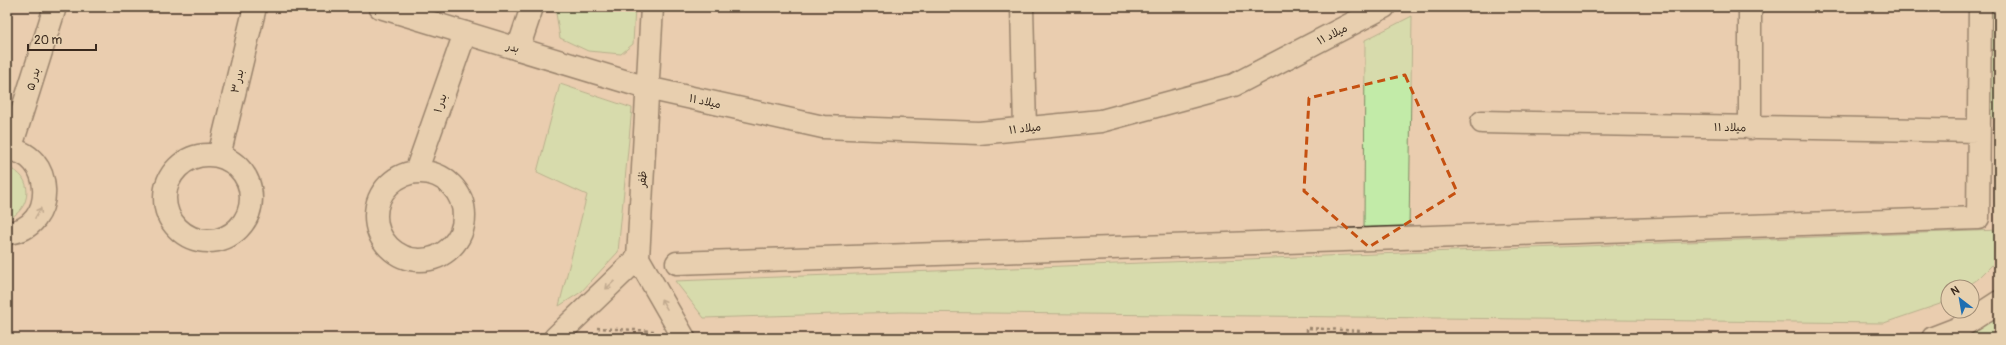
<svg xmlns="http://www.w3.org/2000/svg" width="2006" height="345" font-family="Pangolin,'Playpen Sans Arabic',sans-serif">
  <rect width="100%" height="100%" fill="#eacdaf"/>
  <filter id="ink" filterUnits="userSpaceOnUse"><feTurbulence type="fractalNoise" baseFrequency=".025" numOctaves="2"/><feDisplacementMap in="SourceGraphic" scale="8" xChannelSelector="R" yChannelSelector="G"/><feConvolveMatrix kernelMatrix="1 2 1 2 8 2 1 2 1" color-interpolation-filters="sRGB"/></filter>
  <g filter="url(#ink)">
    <path fill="#c2eba8" stroke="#7e8a63" d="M558,7H635L633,44L621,54L588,51L560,38L556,13Z
      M1990,7H1999V118H1986Z
      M1412,16L1409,230L1364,232L1365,40Z
      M560,84L632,108L618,252L581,292L559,306L587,195L537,172Z
      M7,168C35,174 32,211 7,219Z
      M1999,230V258L1978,279L1966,287H1948V299L1940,304L1884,323L901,312L704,318L675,281Z
      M1999,310V338H1944Z"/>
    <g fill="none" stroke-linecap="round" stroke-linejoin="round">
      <defs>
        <path id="street" d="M1022,7L1025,129
          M518,49L532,7
          M647,88L823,127L979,133L1101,121L1234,85L1384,7
          M1482,122L1978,131
          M1750,128V7
          M7,150C54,150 59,229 7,233
          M10,150L55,7
          M165 198a43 43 0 1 1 86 0a43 43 0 1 1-86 0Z
          M219,156L255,7
          M416,172L465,33
          M376 216a44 44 0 1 1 88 0a44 44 0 1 1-88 0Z
          M677,263L1978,218L1980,7"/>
        <path id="secondary" d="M380,7L647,88
          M652,7L638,258L684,338
          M555,338L638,258"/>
        <path id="highway" d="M1933,338L1959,328L1999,302"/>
      </defs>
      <use href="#street" stroke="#3b2a1e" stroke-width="25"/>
      <use href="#secondary" stroke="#3b2a1e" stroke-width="25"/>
      <use href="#highway" stroke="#3b2a1e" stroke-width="25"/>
      <path stroke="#3b2a1e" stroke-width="2.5" stroke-dasharray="3 3" stroke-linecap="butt" d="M597,328L654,331
        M1307,338V328L1362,331V338"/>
      <use href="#street" stroke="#e7d1b0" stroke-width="22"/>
      <use href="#secondary" stroke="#e7d1b0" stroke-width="22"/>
      <use href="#highway" stroke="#e7d1b0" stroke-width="22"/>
    </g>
    <defs><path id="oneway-shaft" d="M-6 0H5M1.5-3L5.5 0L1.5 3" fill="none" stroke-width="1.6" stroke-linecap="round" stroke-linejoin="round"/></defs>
    <g stroke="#917e67">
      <use href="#oneway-shaft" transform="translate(38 213) rotate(-60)"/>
      <use href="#oneway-shaft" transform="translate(610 285) rotate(136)"/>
      <use href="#oneway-shaft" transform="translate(664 304) rotate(-120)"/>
    </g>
  </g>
  <path d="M0 0H2006V345H0ZM1405,75L1457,192L1369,247L1304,191L1309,98Z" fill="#eacdaf" fill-opacity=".55" fill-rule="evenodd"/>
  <path fill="none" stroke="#c55010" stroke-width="3" stroke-dasharray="8 5" stroke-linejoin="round" d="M1405,75L1457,192L1369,247L1304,191L1309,98Z"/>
  <g text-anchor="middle" stroke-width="3.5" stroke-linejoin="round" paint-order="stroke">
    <g font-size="11" fill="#3b2a1e" stroke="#e7d1b0">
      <text transform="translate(1332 34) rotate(-27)" y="4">میلاد ۱۱</text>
      <text transform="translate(513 47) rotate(17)" y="4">بدر</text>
      <text transform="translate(33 79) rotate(-73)" y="4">بدر ۵</text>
      <text transform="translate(237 81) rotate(-76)" y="4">بدر ۳</text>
      <text transform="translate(705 101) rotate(12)" y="4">میلاد ۱۱</text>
      <text transform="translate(440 103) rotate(-71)" y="4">بدر ۱</text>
      <text transform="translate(1730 127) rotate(1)" y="4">میلاد ۱۱</text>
      <text transform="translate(1025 128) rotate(-6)" y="4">میلاد ۱۱</text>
      <text transform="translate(642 179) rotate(-87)" y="4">ظفر</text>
    </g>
  </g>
  <rect width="2006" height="345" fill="none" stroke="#e7d1b0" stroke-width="24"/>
  <rect x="12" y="12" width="1982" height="321" fill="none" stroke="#3b2a1e" stroke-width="1.5" filter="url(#ink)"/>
  <g transform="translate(1960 299) rotate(329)"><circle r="19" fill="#e7d1b0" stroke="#a28e76"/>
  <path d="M0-3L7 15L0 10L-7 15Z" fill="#1f6fb2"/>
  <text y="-6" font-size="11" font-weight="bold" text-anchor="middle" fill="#3b2a1e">N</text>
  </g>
  <path d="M28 44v6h68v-6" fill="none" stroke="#3b2a1e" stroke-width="2"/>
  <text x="34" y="44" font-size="12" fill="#3b2a1e" stroke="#e7d1b0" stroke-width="3" paint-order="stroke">20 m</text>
</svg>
